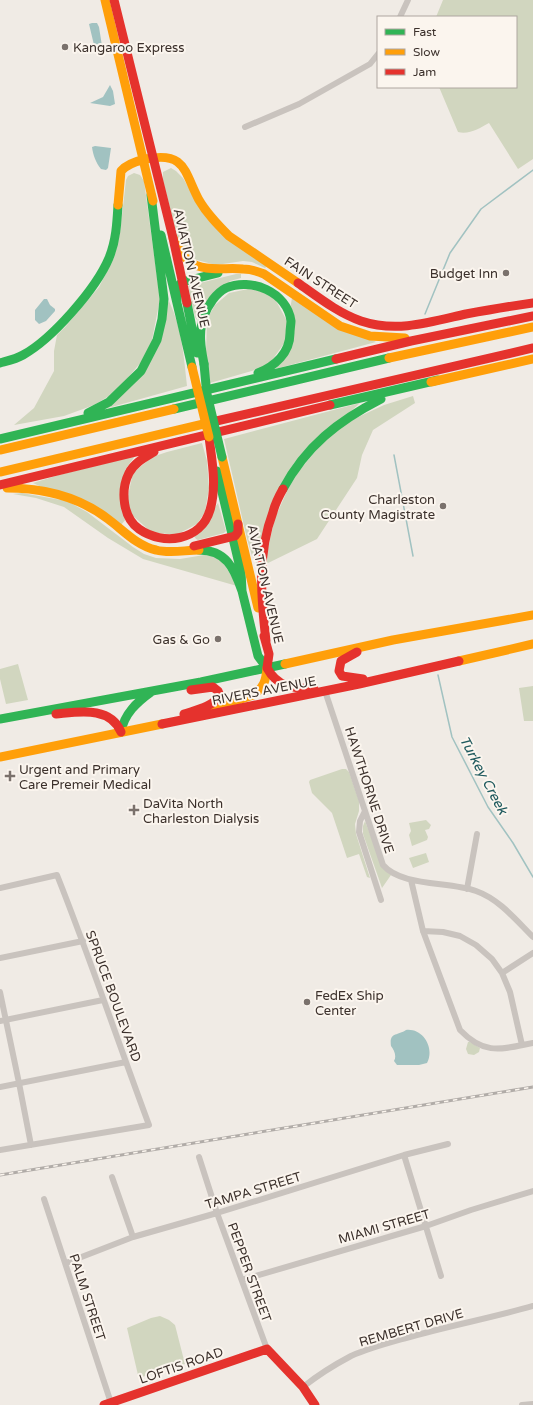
<svg xmlns="http://www.w3.org/2000/svg" width="533" height="1405" font-family="'Varela Round',sans-serif">
  <rect width="100%" height="100%" fill="#f0ebe5"/>
  <path fill="#d1d6bf" d="M443,0H533V159L518,169L489,123C480,128 469,135 458,132L439,87H516V17H436Z
    M171,168L176,171L183,178L196,201L267,266L265,268L252,262L243,261L216,265L193,259L179,244L163,180V172Z
    M134,173L140,175L144,181L160,299L152,340L142,361L126,380L109,396L94,405L64,416L14,425L34,408L54,371V351L57,335L66,326L99,287L114,258L120,233L126,180L128,176Z
    M236,274H241V278L230,281L197,320L195,317L188,286Z
    M248,289L266,292L275,299L288,323L285,342L270,363L259,369L210,383L206,352L207,319L215,305L229,293Z
    M292,298L376,342L275,369L280,364Z
    M169,301C182,328 184,358 187,386L101,410L134,384Z
    M413,396L415,403L373,430L362,455L357,478L317,539L264,565L275,518L288,489L299,471L328,436L354,419L384,405Z
    M360,403L294,463L257,564L252,556L247,539L224,439Z
    M202,443L207,461L209,488L205,512L197,524L176,535L151,532L132,515L127,500L133,473L152,457L167,452Z
    M135,456L125,470L126,519L121,525L33,483L59,475Z
    M22,493L67,501L87,512L133,547L144,554L156,558L180,559L204,555L213,556L223,562L237,586L143,559L108,538L64,507L36,498L13,494Z
    M218,503L226,531L224,533L198,540L196,539L194,536Z
    M18,664L28,700L6,704L0,679V669Z
    M533,686V721H524L519,688Z
    M342,769H346L349,772L359,801V811L355,824L356,834L370,878L367,877L359,854L347,858L332,813L312,793L309,782L310,780Z
    M426,820L431,825L429,829L425,830L428,837L427,840L412,846L409,835L411,831L409,823Z
    M365,821L381,863L391,875L382,888L363,834V826Z
    M426,853L429,862L413,868L409,858Z
    M468,1042H470L480,1048L479,1052L474,1055L468,1054L466,1049Z
    M160,1316L169,1320L175,1325L185,1364L142,1377L138,1375L127,1328L151,1318Z"/>
  <path fill="#a1c2c1" d="M92,23H97L99,27L102,46L99,47L94,45L89,24Z
    M110,85L113,91L115,104L110,106L90,103L103,97Z
    M95,146L111,148L108,168L106,170L101,169C96,163 93,155 92,147Z
    M44,299H47L50,305L55,309V311L46,321L39,324L35,320V310Z
    M406,1030C423,1028 435,1048 427,1063L419,1065H397L394,1061C397,1056 394,1050 391,1046C389,1032 397,1036 406,1030Z"/>
  <g fill="none" stroke-linecap="round" stroke-linejoin="round">
    <path stroke="#a1c2c1" stroke-width="1.5" d="M425,314L450,253L481,209L533,170
      M394,455L413,556
      M438,675L452,737L488,807L513,843L533,877"/>
    <path stroke="#c9c3be" stroke-width="6" d="M400,17L408,0
      M245,127L299,104L370,64L378,54
      M325,691L383,865C402,887 449,881 476,891C499,899 516,920 533,937
      M365,811L360,821L359,832L381,900
      M411,880L423,931L460,1030C485,1056 502,1049 533,1043
      M0,888L57,875C90,958 118,1042 149,1125L0,1150
      M467,889L477,834
      M423,931L443,932L460,936L476,945L492,959L502,973L510,992L522,1045
      M0,958L83,941
      M502,973L533,953
      M0,992L19,1083L31,1145
      M0,1021L103,1000
      M0,1087L126,1062
      M404,1155L441,1276
      M199,1157L217,1213L267,1349
      M112,1177L133,1237
      M44,1199L111,1403
      M66,1263L133,1237L217,1213L404,1155L448,1144
      M242,1280L426,1226L471,1210L533,1191
      M303,1387C318,1375 334,1365 351,1356C369,1348 388,1343 406,1338C448,1326 491,1318 533,1306
      M522,1405L533,1404"/>
    <path stroke="#30b455" stroke-width="9" d="M161,235L192,367
      M177,302V288L182,282L218,273
      M187,303L197,353
      M0,363C7,361 16,359 23,355C52,339 96,289 109,258C116,241 117,223 118,205
      M204,364C201,349 198,331 204,316C208,305 216,293 226,288C251,277 287,292 291,321C291,324 290,329 290,333C290,353 275,366 258,373
      M330,405L438,380
      M174,409L389,358
      M88,413L109,402L141,371L157,340L162,319L164,299L151,195
      M0,439L336,359
      M217,471L241,572L242,591L258,656L267,668
      M283,489C306,446 338,421 381,399
      M199,550C226,550 234,568 242,591
      M0,719L201,682L285,664
      M121,732C124,714 137,702 151,692"/>
    <path stroke="#ff9f0a" stroke-width="9" d="M105,0L153,201
      M118,205L121,171C127,164 137,161 146,159C186,151 184,172 199,200C207,214 218,225 229,236L298,283
      M173,238C177,246 181,255 189,261C204,273 225,267 243,269C251,269 257,271 264,274L340,326L370,336L405,338
      M389,358L533,327
      M431,382L533,359
      M0,450L174,409
      M222,457L258,608
      M0,472L212,422
      M7,488C43,488 78,496 108,519C123,530 137,546 156,550C170,554 185,550 199,550
      M459,661L533,644
      M285,664L393,640L533,615
      M212,709L253,695C264,688 266,680 267,668
      M0,757L162,724"/>
    <path stroke="#e5322d" stroke-width="9" d="M114,0L173,238L187,303
      M298,283C318,297 338,313 361,321C397,333 431,322 466,314C488,310 511,306 533,303
      M336,359L411,341L533,316
      M212,422L533,348
      M154,452C144,458 134,463 129,473C120,491 123,518 139,529C163,546 201,541 210,510C217,486 212,461 209,437
      M0,485L330,405
      M194,546L235,536L238,532V524
      M264,636L269,654L267,668
      M266,641C261,597 257,554 273,512C275,504 279,496 283,489
      M357,652L341,661L339,671L342,676L363,679
      M267,668C278,688 293,688 314,689
      M56,714C79,712 110,706 121,732
      M184,714C196,710 212,707 220,696L218,691L213,687L191,690
      M162,724L359,684L459,661
      M104,1405L267,1349L303,1387L315,1405"/>
    <defs>
      <path id="rail" d="M0,1175L533,1087"/>
    </defs>
    <use href="#rail" stroke="#b1aca8" stroke-width="3"/>
    <use href="#rail" stroke="#fbf5ee" stroke-width="1.5" stroke-dasharray="4.5" stroke-linecap="butt"/>
    <path stroke="#30b455" stroke-width="9" d="M204,364L207,396
      M206,390L222,457"/>
    <path stroke="#ff9f0a" stroke-width="9" d="M192,367L209,437"/>
  </g>
  <g fill="#7a716c" stroke="#fbf5ee" stroke-width="1.5">
    <circle cx="65" cy="47" r="4"/>
    <circle cx="506" cy="273" r="4"/>
    <circle cx="443" cy="506" r="4"/>
    <circle cx="218" cy="639" r="4"/>
    <path d="M8 770h4v4h4v4h-4v4h-4v-4h-4v-4h4z"/>
    <path d="M132 804h4v4h4v4h-4v4h-4v-4h-4v-4h4z"/>
    <circle cx="307" cy="1002" r="4"/>
  </g>
  <g text-anchor="middle" stroke-width="4" stroke-linejoin="round" paint-order="stroke">
    <g font-size="13" fill="#3b302b" stroke="#fbf5ee" text-anchor="start">
      <text x="73" y="52">Kangaroo Express</text>
      <text x="498" y="278" text-anchor="end">Budget Inn</text>
      <text x="435" y="504" text-anchor="end">Charleston<tspan x="435" dy="15">County Magistrate</tspan></text>
      <text x="210" y="644" text-anchor="end">Gas &amp; Go</text>
      <text x="19" y="774">Urgent and Primary<tspan x="19" dy="15">Care Premeir Medical</tspan></text>
      <text x="143" y="808">DaVita North<tspan x="143" dy="15">Charleston Dialysis</tspan></text>
      <text x="315" y="1000">FedEx Ship<tspan x="315" dy="15">Center</tspan></text>
    </g>
    <g font-size="13" fill="#3b302b" stroke="#fbf5ee">
      <text transform="translate(192 268) rotate(77)" y="5">AVIATION AVENUE</text>
      <text transform="translate(321 282) rotate(33)" y="5">FAIN STREET</text>
      <text transform="translate(266 584) rotate(77)" y="5">AVIATION AVENUE</text>
      <text transform="translate(264 690) rotate(-11)" y="5">RIVERS AVENUE</text>
      <text transform="translate(370 790) rotate(72)" y="5">HAWTHORNE DRIVE</text>
      <text transform="translate(114 996) rotate(70)" y="5">SPRUCE BOULEVARD</text>
      <text transform="translate(253 1190) rotate(-17)" y="5">TAMPA STREET</text>
      <text transform="translate(384 1226) rotate(-16)" y="5">MIAMI STREET</text>
      <text transform="translate(250 1272) rotate(70)" y="5">PEPPER STREET</text>
      <text transform="translate(88 1297) rotate(72)" y="5">PALM STREET</text>
      <text transform="translate(411 1327) rotate(-16)" y="5">REMBERT DRIVE</text>
      <text transform="translate(181 1365) rotate(-19)" y="5">LOFTIS ROAD</text>
    </g>
    <g font-size="14" font-style="italic" fill="#1f5a5e" stroke="#fbf5ee">
      <text transform="translate(484 775) rotate(62)" y="5">Turkey Creek</text>
    </g>
  </g>
  <rect x="377" y="16" width="140" height="72" fill="#fbf5ee" stroke="#aea6a0"/>
  <rect x="385" y="29" width="20" height="6" fill="#30b455" stroke="#aea6a0"/>
  <text x="413" y="36" font-size="12" fill="#3b302b">Fast</text>
  <rect x="385" y="49" width="20" height="6" fill="#ff9f0a" stroke="#aea6a0"/>
  <text x="413" y="56" font-size="12" fill="#3b302b">Slow</text>
  <rect x="385" y="69" width="20" height="6" fill="#e5322d" stroke="#aea6a0"/>
  <text x="413" y="76" font-size="12" fill="#3b302b">Jam</text>
</svg>
